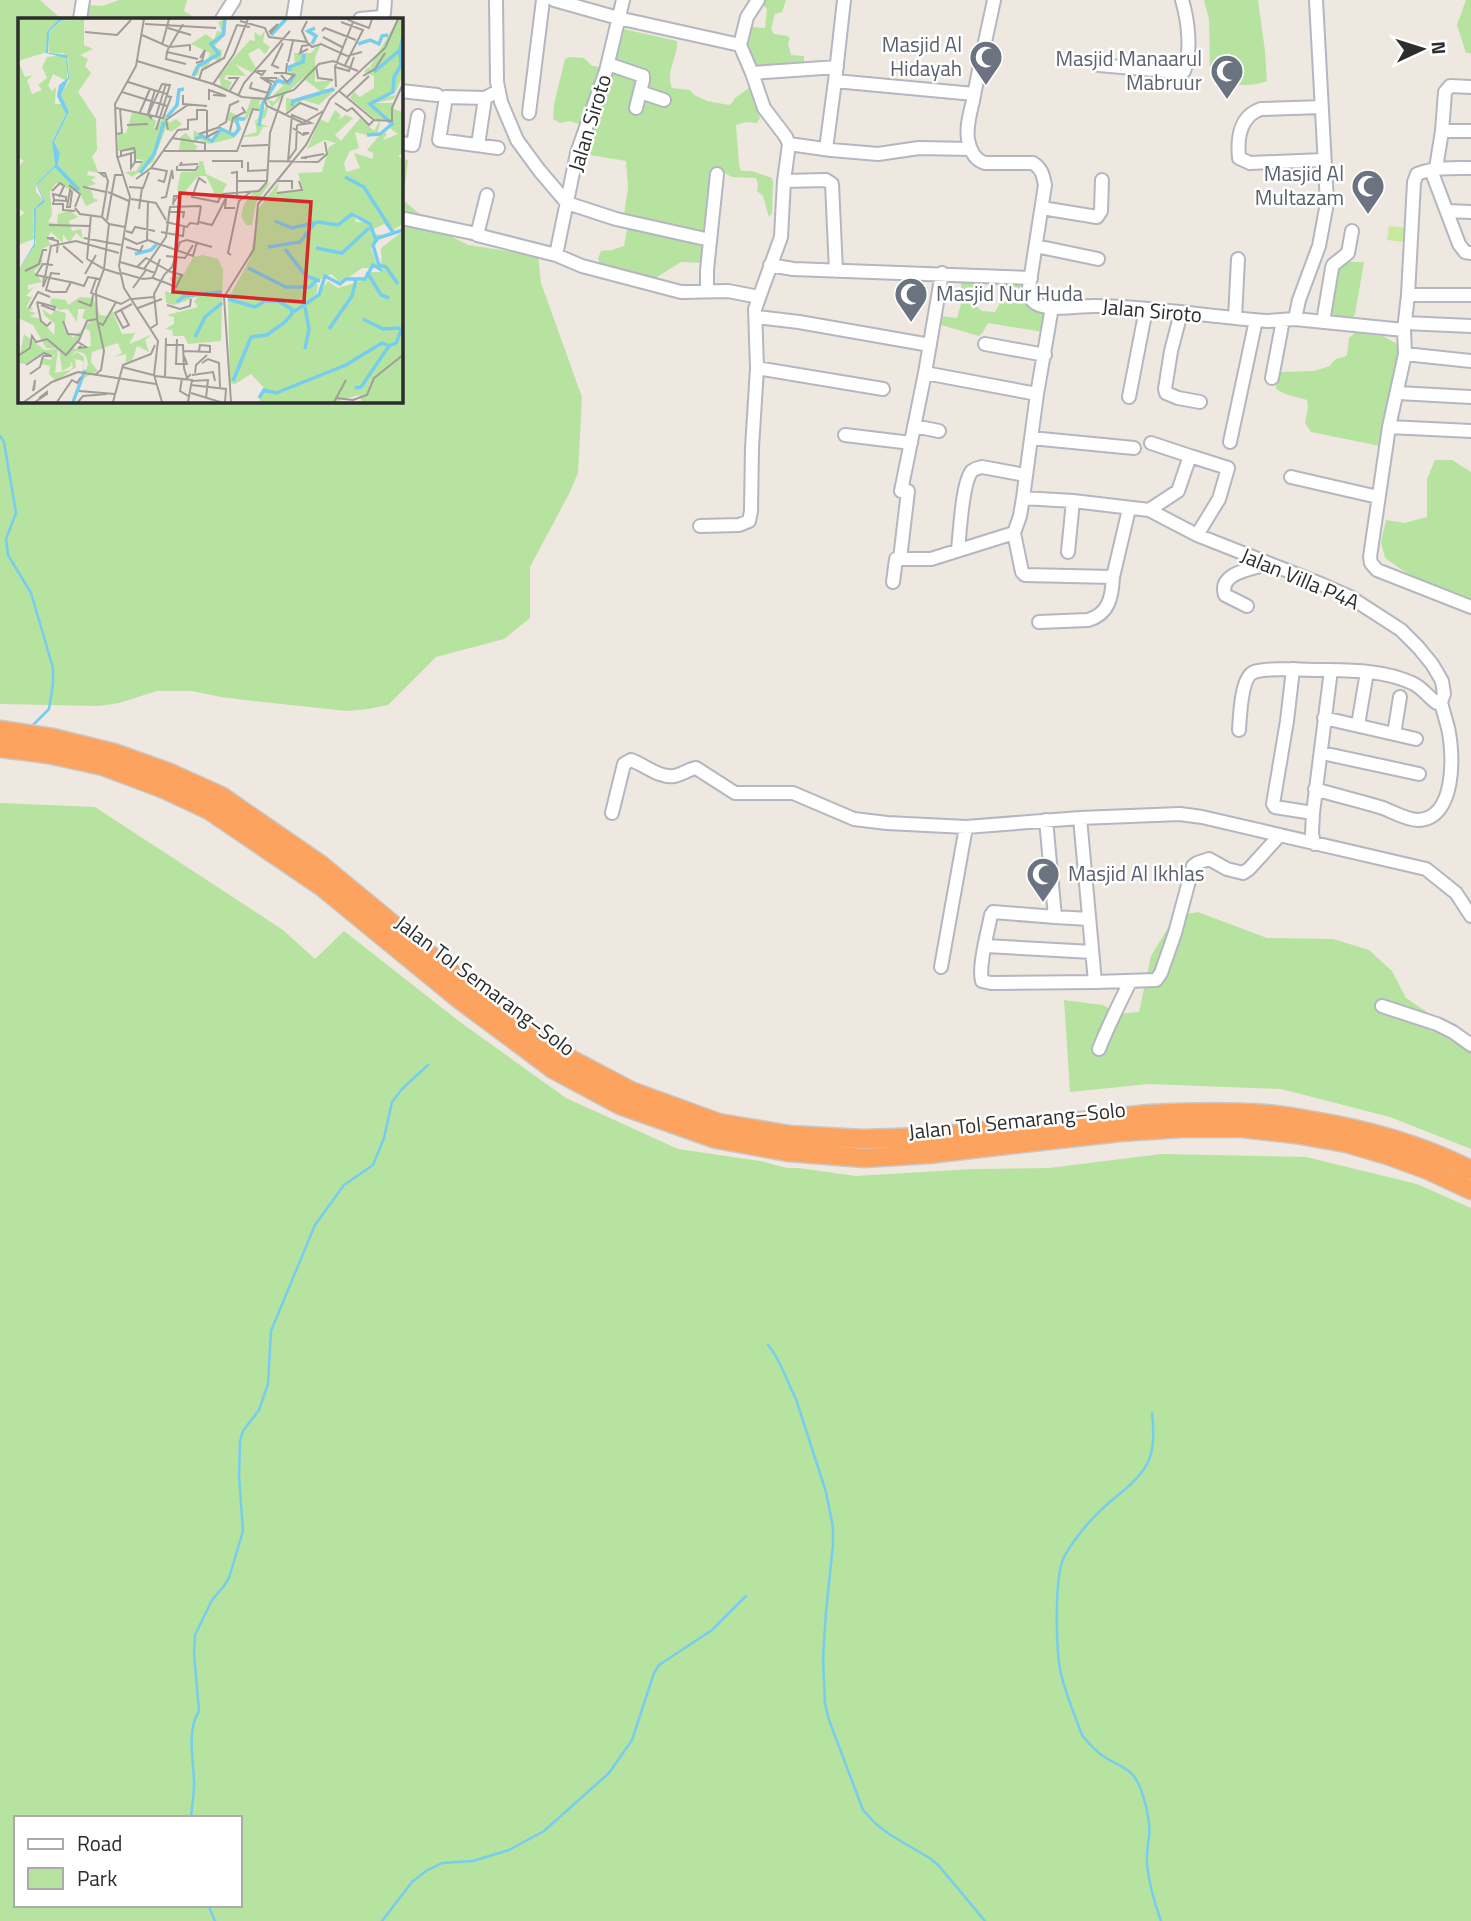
<svg xmlns="http://www.w3.org/2000/svg" width="1471" height="1921" font-family="'Titillium Web',sans-serif">
  <rect width="100%" height="100%" fill="#eee8e0"/>
  <path fill="#b6e39f" fill-rule="evenodd" d="M0,0H40L61,19H19V401H401V158L408,160L403,200L439,230L468,245L538,256L541,283L582,397L578,473L570,492L530,567V618L504,639L436,657L388,705L368,709L347,711L263,702L221,697L192,691H157L119,703L99,706L0,704Z
    M119,0H187L184,11L197,19H86L89,5L103,6Z
    M763,0H786L782,12L775,14L771,29L774,34L788,36L790,39L788,43L791,55L804,56V67L757,68L752,66L745,43L748,30L753,27L765,28L767,9L762,4Z
    M1204,0H1258L1265,51L1267,81C1249,88 1231,85 1213,78L1210,70L1209,19Z
    M1466,0H1471V53H1466L1457,25Z
    M619,28L677,41C678,57 665,72 672,88L690,90L694,95L707,101L729,105L732,103L735,98L749,88L760,118L757,123L746,122L736,125L739,164L741,171H752L772,178L773,182L772,213L769,217L763,196L757,191L758,184L756,178L732,177L715,168L706,263L681,262L652,280L601,266L598,259L601,251L612,250L624,246L627,229L624,214L628,188L626,161L584,154L586,139Z
    M569,57L584,58L592,66L600,67L582,125L570,121L560,123L553,119L554,104L565,59Z
    M1349,262H1364L1355,314L1352,319L1331,317L1330,313L1338,265Z
    M961,281H977L978,308L982,311L995,312L999,305L1000,281L1020,283L1023,301L1046,312L1043,332L988,323L983,332L979,336L941,325L939,321L941,316L957,318L961,304Z
    M1355,333L1383,336L1397,344L1401,358L1380,446L1311,432L1305,423L1308,407L1307,400L1285,394L1276,389L1275,378L1278,372L1314,371L1330,366C1338,354 1339,361 1347,355L1349,338Z
    M1435,460H1452L1471,472V603L1411,576L1385,558L1381,542L1386,520L1404,523L1427,517V479Z
    M0,803L95,807L283,930L315,959L344,931L460,1022L566,1098L678,1149L760,1161L787,1168H798L856,1176L973,1169L1049,1168L1161,1154L1306,1157L1417,1184L1471,1208V1921H0ZM16,1818H240V1905H16Z
    M1198,912L1267,938L1333,939L1369,950L1392,971L1406,998L1455,1031L1471,1047V1149L1390,1117L1281,1089L1149,1084L1070,1092L1064,1000L1103,1005L1118,1014L1139,1012L1151,956L1175,916Z"/>
  <path fill="#c8ea9b" d="M1389,226L1407,228L1405,242L1387,240Z"/>
  <g fill="none" stroke-linecap="round" stroke-linejoin="round">
    <path stroke="#77cded" stroke-width="2.5" d="M0,436L4,442L16,513L6,539L8,555L31,593L53,668V684L49,709L32,726
      M768,1345C781,1360 787,1382 796,1399L826,1492L833,1527V1545L826,1612L823,1658L825,1703L829,1720L863,1810L876,1824L889,1834L931,1859L939,1866L985,1921
      M1152,1413C1157,1455 1150,1470 1117,1496C1097,1512 1077,1534 1064,1557C1054,1576 1056,1652 1061,1674C1066,1695 1075,1716 1082,1735C1089,1744 1096,1752 1106,1758C1114,1763 1126,1767 1133,1775C1143,1787 1151,1821 1149,1837C1148,1846 1146,1854 1147,1864C1149,1884 1154,1902 1161,1921
      M191,1818C192,1806 194,1795 194,1784C194,1760 186,1732 199,1711L194,1653L195,1635L212,1600L224,1586L229,1578L243,1531L239,1476L240,1441L243,1431L259,1410L268,1384L271,1331L315,1225L344,1185L373,1165L384,1138L392,1102L402,1089L428,1065
      M208,1905L215,1921
      M382,1921L412,1882L426,1871L442,1863L473,1861L509,1850L544,1831L609,1773L632,1740L654,1673L659,1665L712,1630L746,1596"/>
    <defs>
      <path id="minor" d="M496,0L497,82L501,102L517,140L539,170L567,203L616,219L710,240
        M554,0L618,18L740,45L752,73L764,108L786,137L789,144L784,181L781,237L755,309L757,368L752,448L751,511L749,521L739,525L700,526
        M623,0L606,71L577,153L556,255L582,266L681,292L728,291L759,297
        M844,0L835,81L974,94
        M994,0C987,34 979,67 973,101C970,113 966,127 968,139C970,150 974,160 985,163H1033C1042,169 1043,175 1045,185L1029,288C1029,297 1031,302 1039,305C1058,311 1080,305 1099,306C1156,307 1212,317 1268,321L1295,319L1404,330
        M80,19L83,0
        M222,19L234,0
        M293,19L296,0
        M360,19L381,17L384,13L385,0
        M740,45L747,17L758,0
        M608,64L643,76V80L636,108
        M1099,65L1177,72L1184,71C1192,51 1188,20 1182,0
        M752,73L837,67
        M401,91L437,95
        M498,91L485,98L446,97L439,140L498,148
        M640,92L664,100
        M1322,107L1261,109C1240,116 1237,138 1239,158L1250,163L1324,160
        M529,113L543,0
        M1442,131H1471
        M401,143L413,145L418,116
        M789,144L831,150L878,154L919,148L971,149
        M478,145L485,98
        M826,149L835,81
        M1436,168L1442,131L1445,92L1450,86L1471,87
        M1471,168C1453,168 1435,167 1417,174L1414,182L1408,295L1404,330L1405,354L1389,427L1370,557L1371,563L1377,570L1471,607
        M1431,170L1459,244L1465,252L1471,253
        M784,181L826,180L832,184L836,271
        M487,195L477,235L556,255
        M1042,208L1097,217L1101,211L1102,180
        M1447,211L1471,212
        M401,218L477,234
        M1036,246L1098,259
        M770,265L793,269L1031,278
        M707,291V270L717,174
        M1408,295H1471
        M1052,307L1037,394L1023,498L1073,501L1149,510L1197,535L1321,584L1350,597L1401,630L1418,647L1432,664L1442,681L1444,694L1441,702L1437,703C1428,697 1422,687 1412,683C1375,666 1332,672 1293,669L1287,721L1273,804L1275,807L1313,813
        M1181,313L1171,351L1165,389L1166,393L1178,398L1200,402
        M757,317L799,322L930,345
        M1235,318L1238,259
        M1295,319L1299,300L1319,246L1327,203L1316,0
        M1323,322L1332,268L1333,265L1348,253L1352,231
        M1405,323L1471,326
        M985,344L1045,355
        M1405,354L1471,361
        M757,368L883,389
        M925,373L1037,394
        M1272,378L1283,320
        M1398,393L1471,397
        M1129,397L1146,309
        M914,426L939,431
        M1389,427L1471,431
        M845,435L911,443
        M1031,438L1134,448
        M1230,442L1256,320
        M1151,443L1190,456
        M1291,477L1378,497
        M901,491L925,373L942,273
        M1149,510L1178,491L1190,456L1228,468L1219,499L1197,535
        M1014,533L1022,572L1025,575L1113,577L1129,509
        M958,549C960,533 962,482 972,471C976,468 978,468 982,467L1025,475
        M1068,552L1073,501
        M900,559H931L1014,533L1020,516L1023,498
        M893,582L896,559H900L908,491
        M1247,606L1225,595C1218,573 1251,569 1267,564
        M1039,622L1088,620C1109,614 1112,597 1113,577
        M1324,718L1416,739
        M1358,725L1367,672
        M1239,730C1240,716 1241,677 1254,672C1266,668 1281,670 1293,669
        M1394,734L1400,697
        M1322,753L1419,774
        M1315,789C1338,796 1360,801 1383,808C1393,812 1407,820 1418,820C1456,819 1454,754 1448,728C1446,720 1443,711 1441,702
        M612,813L624,764L631,760C645,765 659,778 674,776C681,775 689,769 696,768L735,793H793L854,819L887,823L966,827L1080,818L1180,814L1202,817L1426,869L1456,893L1471,916
        M1046,820L1055,917L1089,919
        M1314,844L1312,833L1313,813L1331,670
        M1055,917L993,912L991,915C988,931 978,966 982,981L991,983L1095,982L1080,818
        M986,946L1092,952
        M941,967L966,827
        M1095,982L1156,980L1161,973L1175,933L1193,866L1197,863L1209,859L1227,869L1243,873L1249,869L1280,835
        M1382,1006L1437,1024L1453,1032L1471,1045
        M1099,1049C1108,1026 1119,1004 1130,982"/>
      <path id="highway" d="M0,730L53,738L114,753L170,773L221,796L321,865L464,983L510,1019L557,1052L631,1091L719,1123L790,1135L863,1139L926,1137L1149,1114C1188,1112 1227,1111 1266,1114C1282,1115 1298,1118 1314,1121C1368,1130 1422,1145 1471,1170
        M0,748L48,754L103,766L164,789L209,810L321,886L459,999L553,1069L620,1105L716,1139L788,1152L864,1158L929,1154L1121,1132L1182,1128H1242L1295,1134L1346,1143L1387,1155L1428,1170L1471,1190"/>
    </defs>
    <use href="#minor" stroke="#b4b6c0" stroke-width="16"/>
    <use href="#highway" stroke="#c8c8c8" stroke-width="21"/>
    <use href="#minor" stroke="#fff" stroke-width="12"/>
    <use href="#highway" stroke="#fba35f" stroke-width="18"/>
  </g>
  <defs>
    <symbol id="mosque-pin" viewBox="-11 -11 22 30"><path d="M0 17L-7.5 6A9.5 9.5 0 1 1 7.5 6Z" fill="#6b7280" stroke="#fff"/><path d="M3.5-4.9A6 6 0 1 0 3.5 4.9A5 5 0 1 1 3.5-4.9Z" fill="#fff"/></symbol>
  </defs>
  <g fill-rule="evenodd">
    <use href="#mosque-pin" x="967" y="38" width="38" height="52"/>
    <use href="#mosque-pin" x="1208" y="52" width="38" height="52"/>
    <use href="#mosque-pin" x="1349" y="167" width="38" height="52"/>
    <use href="#mosque-pin" x="892" y="275" width="38" height="52"/>
    <use href="#mosque-pin" x="1024" y="855" width="38" height="52"/>
  </g>
  <g text-anchor="middle" stroke-width="5" stroke-linejoin="round" paint-order="stroke">
    <g font-size="21" fill="#5b616d" stroke="#fff" text-anchor="end">
      <text x="962" y="52">Masjid Al<tspan x="962" dy="24">Hidayah</tspan></text>
      <text x="1202" y="66">Masjid Manaarul<tspan x="1202" dy="24">Mabruur</tspan></text>
      <text x="1344" y="181">Masjid Al<tspan x="1344" dy="24">Multazam</tspan></text>
      <text x="936" y="301" text-anchor="start">Masjid Nur Huda</text>
      <text x="1068" y="881" text-anchor="start">Masjid Al Ikhlas</text>
    </g>
    <g font-size="21" fill="#2d2d2d" stroke="#fff">
      <text transform="translate(590 123) rotate(-73)" y="7">Jalan Siroto</text>
      <text transform="translate(1152 311) rotate(5)" y="7">Jalan Siroto</text>
      <text transform="translate(1300 579) rotate(23)" y="7">Jalan Villa P4A</text>
      <text transform="translate(485 986) rotate(37)" y="7">Jalan Tol Semarang–Solo</text>
      <text transform="translate(1017 1121) rotate(-6)" y="7">Jalan Tol Semarang–Solo</text>
    </g>
  </g>
  <g transform="translate(18 18)">
    <rect width="385" height="385" fill="#eee8e0"/>
    <path d="M0,1H41L29,14V34L0,43ZM66,1V27L75,31L62,37L70,41L67,48L73,55L60,74L78,101L79,132L74,139L81,155L70,153L69,157L78,159L73,162L78,166L63,170L73,172L76,181L81,182L68,188L62,176L38,165L32,174L34,197L30,204L39,206L40,196L52,193L60,199L51,203L54,213L63,211L65,221L58,215L51,225L45,216V225L33,214L29,220L33,227L24,231V246L16,253L24,264L10,267V272L16,269L8,278L14,279L8,289L16,290L11,293L18,295L12,299L21,300L36,317L37,306L27,298L24,291L33,297L37,292L48,295L46,310L55,320L65,311L55,331L73,328L72,313L65,309L73,304L64,300L67,291H60L59,304L50,291L41,292L32,285L34,280L48,282L50,287L62,279L75,280L82,297L90,298L94,292L104,316L117,315L111,326L133,317L127,322L131,334L119,328L114,343L108,344V336L96,339L104,335L100,325L74,334L73,344L80,353L66,360L57,381L70,346L68,338L65,335L58,333L52,339L59,334L66,339L65,355V343L57,341L58,349L38,363L31,356L32,348L23,346L25,340L32,342L36,337L26,335L7,346L0,345L6,316L27,332L40,331L37,355L53,352L55,348L52,342L53,348L44,353L41,331L28,330L15,307L0,300V253L18,225L15,211L16,221L0,227V199L7,195L0,190V149L6,143L0,139V43L7,59L15,57L9,62L14,76L24,72L20,67L29,60L24,49L29,39L46,37L49,44V63L35,56L30,68L34,73L38,69L37,86H46L48,96L34,124L37,147L18,166V174L25,182L16,191L15,209L18,191L27,184L19,167L40,146L42,135L36,124L51,94L43,77L51,63L50,40L46,35L31,36L30,16L42,3ZM208,1V16L196,29L204,32L202,45L195,40L187,51L182,49L180,57L175,58L179,47L189,44L192,35L173,26L188,16L196,22L199,13L204,14L200,4ZM380,1H385V57L378,73L369,79L378,77L376,81L356,85H375L376,91L385,94V135L380,138L385,141V206L373,213L366,206L354,212L351,204L335,194L338,204H349L354,216L365,217L353,230L360,250H344L323,265L313,256L296,264L300,267L298,279L310,263L320,270L347,262L353,254H364L363,230L385,213V384H344L341,377L316,384H241L246,370L233,356L217,366L212,365L210,281L232,241L240,191L261,164L259,175L285,171L280,155L304,154L311,129L318,125L307,122L289,131L302,101L310,105L317,92L323,97L321,102L327,97L335,100L317,117L323,123L342,100L356,113L361,104L332,80L336,74L342,79L356,70V58L346,54L350,49L355,52L352,49ZM363,101L373,104L370,109L380,116L365,122L369,116L365,113L349,132L355,135V141L336,135L342,150L328,154L326,145L332,133L341,130L337,114L349,117L360,114ZM247,12L245,24L252,29L247,36L241,30L230,36L238,50L233,54L217,46L228,58L208,57L206,61L214,64L210,72L199,67H203L201,59L213,43L232,22L237,23L236,14L243,18ZM304,23L297,40V64L315,62L306,71H318L301,87L285,82L268,94V80L281,82L302,73L285,60L254,89L249,81L256,84L260,79L255,77L265,68L261,63L250,78L260,59L269,66L277,59L269,52L277,48L276,35H293ZM234,79H244L240,87L245,85L246,92L248,88L250,91L247,100L238,104L251,109H245L240,118L225,119L221,125L225,118L239,114L237,103L244,97L237,89L228,102H220L223,110L216,120L191,126L181,121L175,126L180,128L177,133L161,132L163,118L168,115L175,123L176,112L192,123L202,113L200,109L217,115L220,106L209,102L212,94L226,100ZM114,95L129,96L138,103L136,111L148,96L151,105L158,101L164,106L153,114L148,110L135,144L114,159L107,154L118,153L125,142L118,141V133H100V117L108,115ZM181,143H185L188,156L209,166L201,181L193,179L196,174L188,158H180L166,175L159,172L163,154L180,153ZM253,164L238,185L234,207H228L223,198L226,186L235,174ZM185,237L200,241L205,251L203,323L170,326L166,318H155L154,312L147,311L156,306V299L149,297L180,289L176,283L181,278L156,287L148,285L147,273L153,275L158,269L151,260L166,256L175,239Z" fill="#b6e39f" fill-rule="evenodd"/>
    <path d="M41,1H53L42,3L31,14L30,35L49,37L51,60L43,77L51,94L36,124L42,135L40,146L19,167L27,184L18,191L17,227L0,253L16,226V191L25,182L18,166L37,147L34,124L48,96L39,78L41,67L50,60L48,40L28,35L29,14Z" fill="#77cded"/>
    <path fill="none" stroke="#77cded" stroke-width="3.5" d="M253,17L268,1M294,26L298,18L290,13L297,10M340,26L352,22L361,26L364,18L370,17M272,53L271,49L285,44L286,36M356,54L382,32L385,19M175,58L180,48L201,36L193,26L205,17L207,1M274,88L275,83L316,71M149,99L159,87L161,72L166,71M241,108L245,85L259,63L271,65L277,56M349,117L362,116L374,106L352,86L375,74L376,59L383,47L382,32M177,121L184,118L194,123L203,111L216,117L221,111L218,101H227M38,148L61,172M122,155L136,136L146,104M327,159L346,169L376,216M257,203L274,210L300,204L320,207L334,196L352,206L358,222M250,229L282,224L297,205M298,230L324,235L351,210M267,231L288,258L302,263M117,236L133,232L139,226M362,247L368,249L380,266M230,250L268,269H292L298,263M349,254L363,277L371,280M210,281L237,289L247,283H260L277,293L301,277L307,258L322,266L328,261H347L355,247L362,251L355,227L360,220L385,212M159,284L166,278L204,274M287,289L291,311L287,331M345,301L365,311L382,310M311,311L334,278L338,262M177,319L187,299L204,285M215,363L233,319L249,317L267,304L274,296L273,290M337,370L343,369L371,328L378,325L385,308M241,380L246,372L258,375L328,347L364,325L371,328M55,384L67,352"/>
    <path fill="none" stroke="#a19d98" stroke-width="2" d="M126,1L118,48L97,86L99,138L112,179L101,248L106,270L140,323L136,357L144,384M222,3L247,10L251,19L289,24L294,29L303,26L329,38L344,34M289,3L284,13L289,24M323,4L345,12L327,47M335,4L351,10L354,1M127,6L198,10M150,10L173,17M304,13L307,10L338,22M67,14L99,17L113,2M251,14L260,6L252,16M124,17L151,29L172,27V33M305,19L324,29M144,27L151,1M152,28L165,6M151,29L149,34L180,41M290,31L282,35L284,28L291,27M149,34L148,41L168,46M119,43L195,66L216,36L230,1M270,44L275,23M178,45L184,43L187,32L182,40M298,48L300,60L315,62M317,49L331,53L336,39M261,50L254,47L265,25M236,53L244,57L247,53H239M256,55H268L269,45M263,57L269,64L276,57L267,55M345,58L357,51L367,35M242,59L253,66L248,80M210,60H220L211,74M181,62L184,52L206,40L219,7L232,9M110,64L149,76M234,64L232,70L250,75M257,64L243,60H259M195,66L224,79L248,81L276,72L301,46L315,43L340,53M318,69L317,49L335,4L329,1M321,73L356,102M104,74L149,88M165,77V86L189,88M220,78L226,65L272,13M329,79L351,58M246,80L249,88L285,105L307,92M191,82V72L208,78L195,77M317,85L329,93L334,90L351,107L356,102L374,103V90L384,68M98,90L145,100L153,79L149,78M189,92V119L200,113M122,94L132,71M130,95L137,72M268,96L282,85L300,92M138,98L148,66M134,101L130,97L144,66L152,67L138,112M109,107L130,106M201,108L208,104L212,87L221,83M275,110L285,117L291,115H285M150,112L148,102L171,86M212,113L215,100L227,94L224,89M99,116L104,115L102,91M181,116L202,109M154,120L187,125V133M223,128L250,127M146,133H219L235,91L241,92M113,135V150L117,144M100,139L117,134V144H124M103,139V133L116,130L117,134M289,140H283L306,136M271,141L278,131L279,107M194,143H224V150M250,143L300,144L309,136L307,124M270,143L274,97L293,105L279,107M164,144L162,147L180,146M230,144V153L250,152M159,148V152H178L180,148M133,150L149,153L146,164L140,162M213,155L219,154V177M118,161L133,150L160,112L170,111V102L179,101V92H188M220,163H250M249,163L252,115L266,74M259,163H274V171M188,165L181,160L174,179L200,184L204,176M51,167L62,176L57,189M111,169L125,170L131,154M71,170L65,169L88,174M52,172L54,174L52,189H49ZM34,173L42,165L46,168L41,179M90,174L111,183M259,175L284,172L281,163M35,176L48,179V183L36,182ZM204,176L241,173L249,164M143,180L148,179L154,152L155,161M113,181L138,185L148,202M36,182L35,186H45V192L57,193M155,187L156,178H160L155,185M57,190L62,196L84,199L91,206L107,209M121,191L124,170M150,194H166L165,200M84,199L90,163L87,155H82L87,159M89,202L97,157H106M148,204L169,209L172,205L180,206L183,188M181,204L194,207L208,180L207,190H217M31,207L72,208M108,213L114,215L117,209L137,213M143,214L165,218L166,209M148,219L152,189L183,188M36,220H29L40,223L39,235M66,220L103,227M106,220L119,226L130,222L175,238L179,224M129,222L130,183M45,228L65,245M108,229L122,233L125,227M213,237L210,235L221,183L234,173M148,238L167,240L175,227M69,241L86,251L91,206M69,241L73,197M102,244L126,251L148,219M35,247L25,246L18,257L52,264M119,249L128,240L151,253M126,251L137,255L142,241M7,253L21,246L25,232H29M150,253L164,257L158,269L143,263L146,257L154,249L162,224L169,222L194,229M104,255L125,261L134,260L137,255M67,256L78,237M26,258L25,269L29,259M27,259L33,228L58,223L101,235M78,261L73,275L103,286L112,281M115,270L128,252M34,274H48L53,264L66,268L70,259L82,261M34,274L28,272L33,255L42,256M114,281L136,279M60,283L73,288L75,277M19,284L37,289L36,292L23,287M19,284L23,303L29,308L33,304M149,287L162,291L172,288L173,281M11,290L20,274L32,279M120,290L144,281M103,292L111,307L105,310L97,295L114,286M45,303L50,316L63,317M81,305L85,307L98,284M133,310L139,306L136,276L143,263L135,260M159,321L158,346H169L166,338M60,324L68,329L60,330L63,328M148,327H165L166,350L169,360L173,356M166,333L192,334V328L182,327L181,333M0,338L12,330L14,318L18,324L29,321L48,337L61,322L69,303L79,301L78,273L86,251L102,256M184,345L190,341L201,345L202,369M8,347L26,335L34,338H25M104,349L135,357M60,354L138,366M177,355L178,347L189,337M12,356L22,349L25,338M77,357L83,352L86,333L79,301M174,357L195,354L197,363M137,358L174,362L170,384M147,359L148,320M164,360L162,373L172,379M174,363L190,362L188,380M173,367L208,371L207,384M15,373L17,362L16,372M61,373L97,376M173,375L202,384M318,380L335,382L349,377L356,360L385,337M6,384L34,364L60,354M17,384L29,376V374L21,380M39,384L54,362L59,365L63,359M60,384L65,378L89,376M95,384L105,347L133,336L137,327M213,384L206,279L236,231L240,186L288,127L312,81L367,30L380,1M316,384L328,362"/>
    <path fill="#d62828" fill-opacity="0.15" stroke="#d62828" stroke-width="3.5" d="M162,175L293,184L286,284L155,274Z"/>
    <rect width="385" height="385" fill="none" stroke="#2d2d2d" stroke-width="3.5"/>
  </g>
  <rect x="14" y="1816" width="228" height="91" fill="#ffffff" stroke="#ababab" stroke-width="2"/>
  <rect x="28" y="1839" width="35" height="10" fill="#ffffff" stroke="#ababab" stroke-width="2"/>
  <text x="77" y="1851" font-size="21" fill="#2d2d2d">Road</text>
  <rect x="28" y="1868" width="35" height="21" fill="#b6e39f" stroke="#ababab" stroke-width="2"/>
  <text x="77" y="1886" font-size="21" fill="#2d2d2d">Park</text>
  <g transform="translate(1422 49) rotate(86)" stroke="#ffffff" stroke-width="5" paint-order="stroke">
  <path d="M0-5L12 26L0 18L-12 26Z" fill="#2d2d2d"/>
  <text y="-10" font-size="19" font-weight="bold" text-anchor="middle" fill="#2d2d2d">N</text>
  </g>
</svg>
